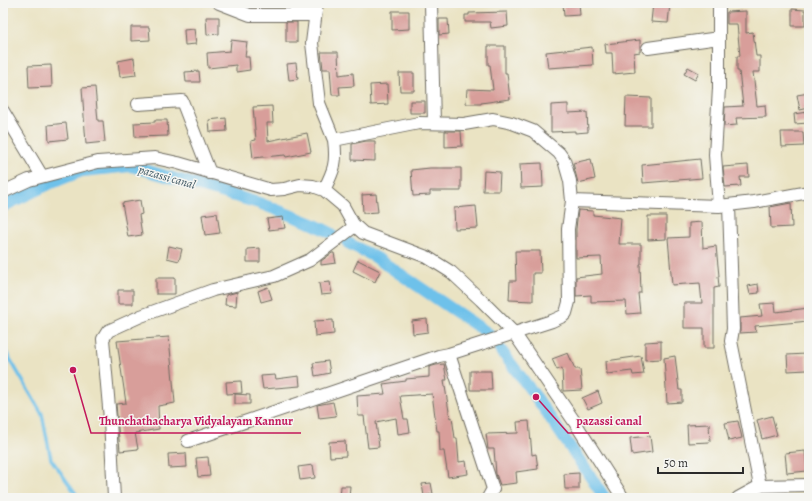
<svg xmlns="http://www.w3.org/2000/svg" width="812" height="501" font-family="Alegreya,serif">
  <rect width="100%" height="100%" fill="#f6f6f2"/>
  <filter id="ink" filterUnits="userSpaceOnUse"><feTurbulence type="fractalNoise" baseFrequency=".025" numOctaves="2"/><feDisplacementMap in="SourceGraphic" scale="8" xChannelSelector="R" yChannelSelector="G"/><feConvolveMatrix kernelMatrix="1 2 1 2 8 2 1 2 1" color-interpolation-filters="sRGB"/></filter>
  <filter id="wash" filterUnits="userSpaceOnUse"><feTurbulence type="fractalNoise" baseFrequency=".012" numOctaves="4" result="noise"/><feDisplacementMap in="SourceGraphic" scale="16" xChannelSelector="R" yChannelSelector="G"/><feGaussianBlur stdDeviation="0.9" result="paint"/><feColorMatrix in="noise" values="0 0 0 0 0 0 0 0 0 0 0 0 0 0 0 0 0 1.4 0 .05"/><feComposite in="paint" operator="in"/></filter>
  <g filter="url(#wash)">
    <rect width="100%" height="100%" fill="#eae3c3"/>
    <g fill="none" stroke-linecap="round" stroke-linejoin="round">
      <path stroke="#6ec1ea" stroke-width="3.5" d="M3,347L42,414L51,459L79,498"/>
      <path stroke="#6ec1ea" stroke-width="12" d="M3,206L49,184L82,171L131,166L259,203L313,224L331,233
        M348,243L375,257L489,334
        M500,349L536,397L605,498"/>
    </g>
    <g id="blocks">
      <path fill="#d89e9a" d="M563,3H579L580,15L564,16Z
        M653,3L670,4L668,23L651,22Z
        M792,9L805,10V26H792Z
        M392,11H409V29L392,30Z
        M746,11V33L753,32L756,56H760V72H753L757,106L765,105L766,117L736,118L737,125L724,126L725,107L743,106L739,71H737V56H740L737,24H727V12Z
        M507,12L508,26L491,28L490,22H465V15H469V13Z
        M206,17H219V34L207,35Z
        M439,19H448L449,34L439,35Z
        M286,22H297V42H286Z
        M131,27H149L150,40L131,41Z
        M194,29L196,44L185,45L184,30Z
        M231,40L247,42L245,57H249L250,70L236,72V65L208,68L207,53L230,51Z
        M640,40V52L634,53L635,72L613,74L612,53H606L605,44Z
        M488,46H505V73H507L510,99L481,103V104H466L467,89L493,90L490,65H488Z
        M592,47L593,65L548,68L546,52Z
        M321,52H338L339,75L353,73L354,86L339,87L340,95H332L330,69H323Z
        M134,58L136,75L120,77L118,61Z
        M296,63L298,79L289,80L287,64Z
        M51,65L52,87L29,88L28,66Z
        M688,67L699,73L695,80L684,74Z
        M199,71L200,82H186L185,72Z
        M399,73H414V91H400Z
        M387,84L388,104L371,105L370,85Z
        M95,87L98,121H103L105,142L86,144L82,88Z
        M809,93V108L800,110L797,95Z
        M626,97L651,98V126H625Z
        M410,101H425V113H410Z
        M568,104V113L587,112L588,132L575,133V131L551,132V105Z
        M272,106L273,123H267L268,141L307,133L311,152L286,157L285,155L253,158L251,141L256,140L253,107Z
        M807,112L808,123L795,124L794,114Z
        M226,118L227,131L210,132L209,120Z
        M155,120H167L168,136L135,137L134,123L155,122Z
        M66,123L68,139L49,141L48,125Z
        M445,131H461L462,146L445,147Z
        M781,132H803L804,146L782,147Z
        M366,141H375V161L352,160V144Z
        M591,159L595,179L578,183L573,163Z
        M700,159L702,178L643,183L642,165Z
        M542,163L543,187L521,188L520,164Z
        M748,165L749,177H740L741,186L725,187L723,167Z
        M430,168H461V191H430V195L413,196L411,170Z
        M484,171L500,172L499,191H483Z
        M376,194L378,212L363,213L362,195Z
        M140,200L142,214L139,215L142,235L128,237L122,203Z
        M791,203L792,227L771,228L770,207Z
        M476,206L478,228L455,229L454,208Z
        M578,210L593,211V215L621,218L619,244H641V264H640L641,293H638L640,313L627,314L626,301L591,302V295L576,296V277L602,274L601,257L576,258V229Z
        M217,213L220,233L205,235L202,215Z
        M648,216H666V239L648,240Z
        M283,217L285,228L269,230L267,219Z
        M702,222L703,248L716,246L719,276H718L719,287L714,288V348H704V328H684V303H702L700,283L672,285L668,238L689,237V223Z
        M169,246L182,249L179,261L167,258Z
        M260,248V262H247V249Z
        M515,251H540L541,273H533V301L509,300L510,281H516Z
        M332,253H334L336,263L321,265V261Z
        M358,260L380,271L375,282L353,271Z
        M156,278H175V294H156Z
        M330,282L332,294L321,295L319,283Z
        M758,284L759,293L750,294L748,286Z
        M268,287L272,299L261,302L258,291Z
        M118,290H133V304H118Z
        M237,292L236,306L225,305L226,295Z
        M775,303L776,312L809,308V321L755,326L756,332L740,333V318L762,316L760,304Z
        M427,319L428,332L413,334L412,321Z
        M333,320L334,334L315,336L314,321Z
        M169,337L175,403L158,406L159,429L135,433L138,449L120,451L116,404L126,403L117,341Z
        M661,341V359L645,360V342Z
        M568,353L575,369H580L582,390L563,391L562,368L557,370L552,359Z
        M806,354L807,370L788,371L787,355Z
        M641,356L644,374L633,375L632,371L607,374L606,361Z
        M675,356L679,390H682V402L667,403L664,358Z
        M328,361L330,373L315,376L313,363Z
        M444,364L447,380H444L450,418L452,417L455,438H457L459,462L466,461L468,474L448,477L444,451H440L439,431H437L432,394L400,396L404,419H408L410,432L398,434L396,418L376,422L379,447L368,448L364,416H358L357,396L385,394L383,384L406,381V379L429,377V367L436,365Z
        M470,371H491L492,390H470Z
        M275,375L276,379L299,376L300,386L263,389L261,376Z
        M241,381L242,393L227,394L226,382Z
        M598,391L602,403L588,409L582,398Z
        M235,394L250,395V404H235Z
        M333,402L336,416L319,418L317,405Z
        M772,416L777,435L762,439L757,420Z
        M529,421L532,455L536,454L538,469L516,472L517,483L500,485L496,474L494,449H488L486,434L518,433L517,422Z
        M738,421L742,438L729,441L725,423Z
        M709,424L710,442L688,443L687,425Z
        M650,436L652,452L632,455L630,438Z
        M345,441L346,456L330,457L329,442Z
        M805,451L807,471L787,473L785,453Z
        M186,453L187,467L169,468L168,454Z
        M208,457L210,476L198,477L196,458Z
        M313,465L315,478L300,480L298,467Z
        M579,473V489H565L564,474Z
        M431,483L433,494L424,496L422,484Z
        M341,486H350L349,498H340Z"/>
    </g>
  </g>
  <g filter="url(#ink)">
    <use href="#blocks" fill-opacity="0" stroke="#6e6b60" stroke-width="1"/>
    <g fill="none" stroke-linecap="round" stroke-linejoin="round">
      <defs>
        <path id="minor" d="M219,3L250,15H315
          M317,3L312,43L319,103L334,140L419,123L464,124L493,119L512,123L533,131L559,153L564,160L570,181L572,201L719,206L754,202L809,192
          M431,3L434,123
          M719,3V88L715,155L719,206
          M648,48L719,38
          M138,104L182,101L210,173
          M3,111L42,176
          M334,140C337,163 334,170 324,190L343,206L353,224L363,233L427,257L451,272L481,300L514,333L574,421L623,498
          M3,192L29,180L98,162L155,158L178,163L271,190L284,189L300,185L313,186L324,190
          M729,205L733,329L731,341L760,486L809,485
          M449,354L493,489L488,498
          M188,441L439,356L449,354L552,321L563,316L566,313L569,302L568,229L572,201
          M114,498L110,419L103,339L108,331L141,316L213,290L274,276L310,260L355,226
          M738,498L760,486"/>
      </defs>
      <use href="#minor" stroke="#6e6b60" stroke-width="14"/>
      <use href="#minor" stroke="#fff" stroke-width="12"/>
    </g>
  </g>
  <g text-anchor="middle" stroke-width="3" stroke-linejoin="round" paint-order="stroke">
    <g font-size="12" font-style="italic" fill="#3f5864" stroke="#f6f6f2">
      <text transform="translate(167 177) rotate(16)" y="4">pazassi canal</text>
    </g>
  </g>
  <path fill="none" stroke="#c2185b" stroke-width="1.5" d="M73 370L91 433H301M536 397L568 433H649"/>
  <g fill="#c2185b" stroke="#f6f6f2" stroke-width="1.5">
    <circle cx="73" cy="370" r="4"/>
    <circle cx="536" cy="397" r="4"/>
  </g>
  <g font-size="12" text-anchor="middle" font-weight="bold" fill="#c2185b" stroke="#f6f6f2" stroke-width="3" stroke-linejoin="round" paint-order="stroke">
    <text x="196" y="425">Thunchathacharya Vidyalayam Kannur</text>
    <text x="609" y="425">pazassi canal</text>
  </g>
  <rect width="812" height="501" fill="none" stroke="#f6f6f2" stroke-width="16"/>
  <path d="M658 467v6h85v-6" fill="none" stroke="#2b2b2b" stroke-width="2"/>
  <text x="664" y="467" font-size="12" fill="#2b2b2b" stroke="#f6f6f2" stroke-width="3" paint-order="stroke">50 m</text>
</svg>
